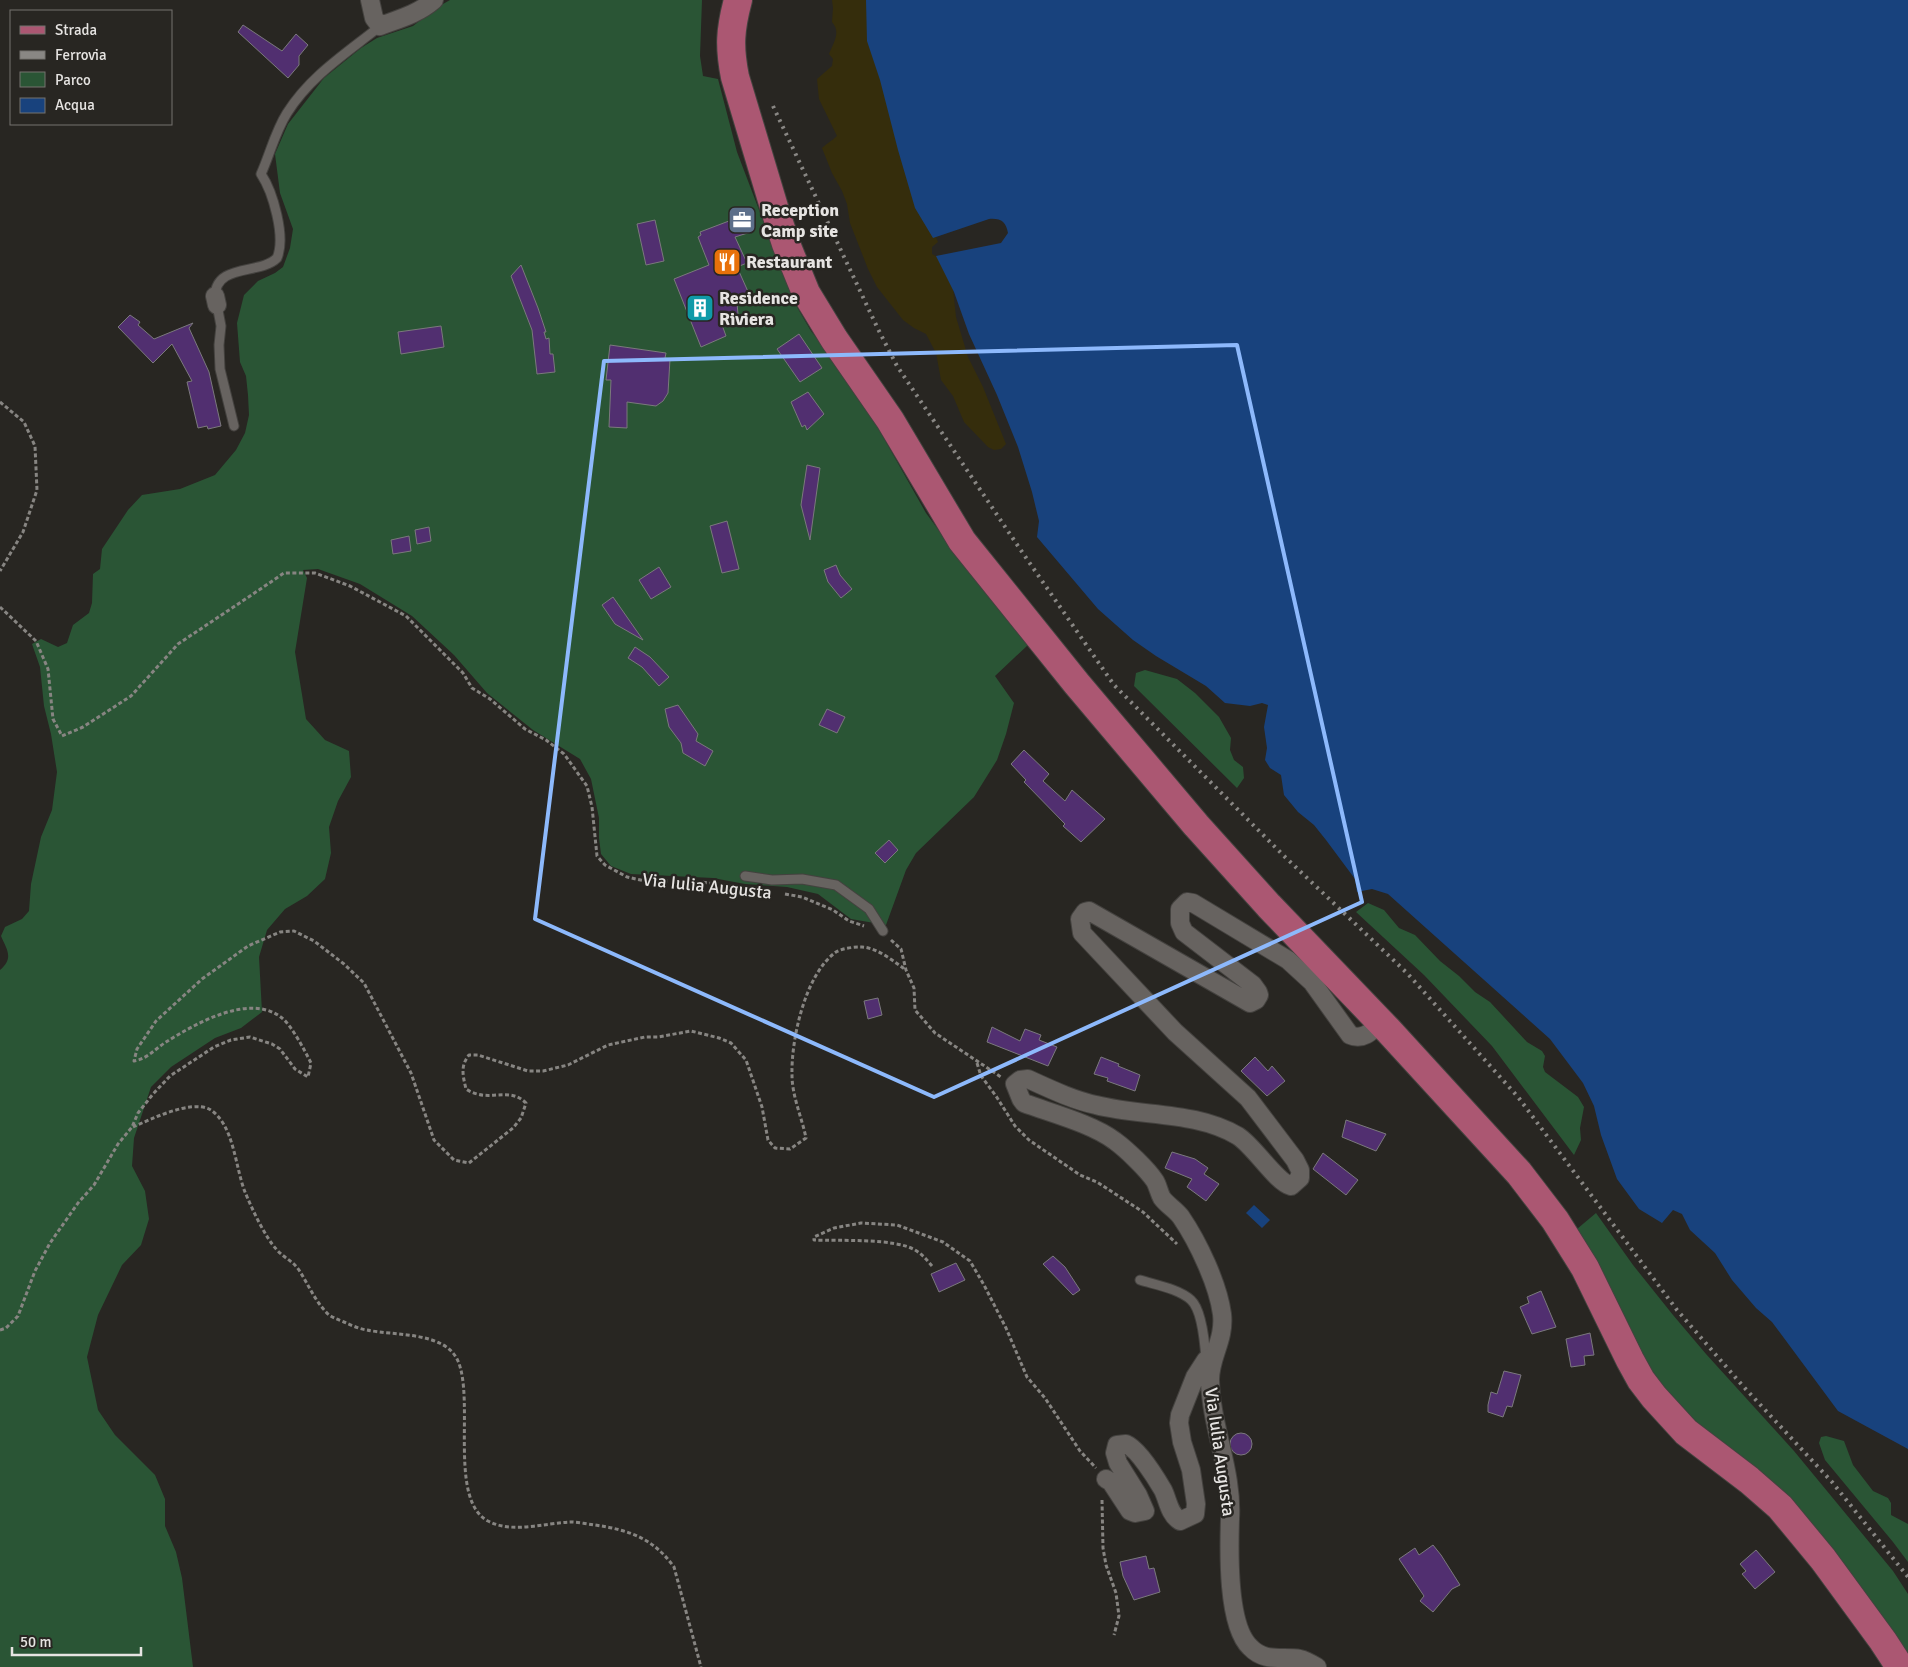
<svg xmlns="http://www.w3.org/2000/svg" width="1908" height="1667" font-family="Signika,sans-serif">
  <rect width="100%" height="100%" fill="#282622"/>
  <path fill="#2a5535" d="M450,0H702L700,56L703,76L718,79L737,152L794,302L811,331L842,371L873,419L926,513L951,547L1029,644L995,676L1014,703L1006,734L997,760L974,797L916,853L906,870L886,925L851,919L818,894L787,887L745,884L713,878L631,874L611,866L601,854L599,838V818L591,779L580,759L533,730L487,693L454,655L412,616L360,584L318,569L303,570L307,578L295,652L306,719L325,740L349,751L351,777L338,801L329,827L331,853L325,879L307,896L285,909L267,930L259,957L262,1012L241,1028L215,1038L171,1067L151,1087L134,1138L132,1166L145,1191L149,1219L141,1245L122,1265L98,1315L87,1357L98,1410L115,1435L155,1475L165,1499V1526L176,1552L182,1578L193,1667H0V970C14,958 7,950 1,936L5,927L22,919L29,911L31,884L41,837L52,810L57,772L51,734L44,706L40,667L32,644L41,639L58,647L67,643L73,625L89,613L92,603L93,574L100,569L102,549L128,510L142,495L180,489L215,475L236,450L245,433L249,415L248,395L246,376L240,362L237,323L244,295L258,281L275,273L283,267L290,248L293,229L280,193L275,154L288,124L324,78L361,48L377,38L413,26L436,8Z
    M1145,670L1177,679L1195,693L1219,717L1231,738L1230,750L1234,760L1243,767L1244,778L1237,788L1134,686L1136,673Z
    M1368,903L1384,910L1399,928L1415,935L1440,961L1459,976L1475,992L1490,1002L1527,1042L1542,1051L1545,1056L1543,1067L1545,1072L1578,1097L1584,1107L1580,1128L1581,1140L1574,1155L1492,1046L1424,975L1356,912Z
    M1596,1213L1633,1265L1673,1315L1706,1354L1794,1451L1893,1571L1908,1594V1667L1648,1373L1609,1288L1577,1229Z
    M1826,1436L1844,1441L1853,1465L1873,1491L1888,1498L1891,1503V1515L1908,1524V1562L1893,1542L1825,1460L1819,1443L1821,1437Z"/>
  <path fill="#352d0c" d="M832,0H870L933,230L938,242L932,247V254L943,260L952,278L956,317L968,357L983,387L1006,444L1001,449L994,450L988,447L964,422L953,396L941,380L936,353L926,334L914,328L903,320L877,287L868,269L850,223L847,204L842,191L832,173L822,148C827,143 832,141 837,136L819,99L817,79L832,66L833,59L829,54C834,42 841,32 832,22L833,8Z"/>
  <path fill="#18427d" d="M866,0H1908V1449L1838,1411L1772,1322L1756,1308L1732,1280L1715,1253L1690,1230L1682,1214L1673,1210L1662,1223L1639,1209L1617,1179L1601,1135L1594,1106L1583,1083L1550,1039L1388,894L1372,889L1357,892L1355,879L1326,840L1314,825L1298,812L1284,795L1281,775L1270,768L1265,760L1267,748L1264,727L1268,705L1262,703L1250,706L1225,703L1206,686L1156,656L1133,640L1098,609L1037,537L1039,521L1032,492L1018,447L997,395L969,334L954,292L936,256L1001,243L1008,233C1006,222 1001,218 989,219L933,238L915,208L898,150L880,80L867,41Z
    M1254,1205L1270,1220L1262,1228L1246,1213Z"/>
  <path fill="#512f70" stroke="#7b797d" d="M243,25L282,51L296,34L308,45L299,56V65L288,78L238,32Z
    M750,213L754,231L735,237L747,263L737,267L750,296L737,303L738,314L721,322L726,336L701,347L674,279L709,265L698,237L701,235L700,232Z
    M655,220L664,261L646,265L637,224Z
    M521,265L538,308L546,332H544L546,339L549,338L550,354H553L555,372L537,374L532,330L511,276Z
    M130,315L140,322L138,325L154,339L193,323L189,328L209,372L221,426L208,429L207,426L198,428L187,382L192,381L172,344L153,363L118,327Z
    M441,326L444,347L401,354L398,332Z
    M799,334L822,368L800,382L777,349Z
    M610,345L666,353L665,358L670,359L668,393L663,401L656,406L627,402V428L609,427L611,380H606Z
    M808,392L824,414L807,430L805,425L802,427L791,402Z
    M807,465L820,468L810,540L801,505Z
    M727,521L739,569L722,573L710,526Z
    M429,527L431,541L417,544L415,530Z
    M409,536L411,551L393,554L391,540Z
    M836,565L840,575L852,589L841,598L828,582L824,570Z
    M659,567L671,587L651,599L639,580Z
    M613,597L643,640L615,624L602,605Z
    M635,647L650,657L669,677L659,686L642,667L628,658Z
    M678,705L698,734L696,741L713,751L705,766L683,753L681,743L669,727L665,709Z
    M827,709L845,717L837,733L819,725Z
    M1024,750L1049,774L1043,781L1065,801L1072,790L1105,819L1081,842L1063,826L1065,824L1024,782L1026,780L1011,764Z
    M889,840L898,850L885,863L875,853Z
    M878,998L882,1015L868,1019L864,1001Z
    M992,1027L1020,1041L1025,1029L1041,1035L1039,1040L1057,1047L1048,1066L987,1042Z
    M1101,1057L1119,1064L1118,1066L1140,1075L1135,1091L1107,1081L1108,1078L1094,1074Z
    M1255,1057L1268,1071L1272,1066L1285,1081L1267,1096L1241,1071Z
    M1346,1120L1386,1134L1376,1151L1342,1137Z
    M1172,1152L1195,1159L1208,1168L1204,1174L1219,1184L1206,1201L1187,1187L1192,1179L1165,1168Z
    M1323,1153L1358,1180L1346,1195L1313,1169Z
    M1053,1256L1065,1267L1080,1290L1073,1295L1043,1264Z
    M956,1263L965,1280L939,1292L931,1274Z
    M1541,1291L1556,1327L1532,1334L1520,1307L1529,1303L1527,1297Z
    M1590,1333L1594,1355L1584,1356L1585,1365L1571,1367L1566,1339Z
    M1504,1371L1521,1375L1512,1407L1507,1406L1503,1417L1488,1412V1405L1491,1392L1497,1394Z
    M1230 1444a11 11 0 1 1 22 0a11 11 0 1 1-22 0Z
    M1433,1545L1441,1555L1460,1585L1452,1589L1433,1612L1420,1601L1424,1596L1399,1559L1415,1548L1419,1555Z
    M1756,1550L1775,1572L1755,1589L1742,1574L1746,1571L1740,1564Z
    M1146,1556L1149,1569L1154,1568L1160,1592L1134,1600L1123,1576L1120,1562Z"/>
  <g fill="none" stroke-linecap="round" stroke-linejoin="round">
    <defs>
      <path id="service" d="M215,296C216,263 260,275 277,258C286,237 273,192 261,174C270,154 275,132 287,113C309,78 342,56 374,31
        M217,305L221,326L219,345L220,369L234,426
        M745,876L772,880L802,879L836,885L869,909L883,931
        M1140,1280C1156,1285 1179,1289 1191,1300C1202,1310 1205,1345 1206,1360"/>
      <path id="minor" d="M370,0L374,18L380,26C399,19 418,14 434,0
        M215,296L217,305
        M1106,1479L1111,1482L1130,1511L1135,1513L1145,1511L1138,1495L1118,1463L1115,1453L1117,1445L1126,1444C1138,1449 1156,1478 1163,1490C1168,1500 1169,1514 1180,1521L1195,1514L1196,1504L1191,1470L1182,1442L1179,1423L1180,1415L1195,1377L1206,1360L1213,1356
        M1317,1667C1312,1664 1305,1660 1300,1659C1282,1656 1265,1663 1250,1647C1227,1625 1229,1549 1230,1519C1233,1472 1211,1427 1210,1380C1210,1356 1225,1340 1222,1314C1218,1284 1198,1242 1181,1217C1176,1210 1167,1205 1162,1198C1159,1193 1158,1186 1155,1181C1147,1169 1126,1149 1115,1141C1093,1124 1051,1113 1024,1103L1021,1099L1015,1084L1020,1080L1028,1079C1050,1089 1073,1100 1096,1105C1143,1117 1196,1111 1238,1136C1255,1147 1276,1182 1291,1186L1300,1178V1170L1295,1160L1248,1098L1175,1032L1082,933L1080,919L1085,912L1089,911L1250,1003L1256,1000L1259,995L1258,992L1253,985L1184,932L1180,923V909L1187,902L1193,903L1288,960L1312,982L1350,1035C1363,1041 1372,1031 1381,1022"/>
      <path id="primary" d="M738,0C730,30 729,47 735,77L774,207L786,244L806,293L834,339L890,420L962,541L1077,684L1196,825L1269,906L1388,1030L1519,1173L1555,1220L1585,1268L1630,1360L1641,1380L1654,1397L1686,1432L1749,1480L1780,1507L1823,1559L1883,1641L1900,1667"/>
    </defs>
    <use href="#service" stroke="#44423f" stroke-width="11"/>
    <use href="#minor" stroke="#44423f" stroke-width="20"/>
    <use href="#primary" stroke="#44423f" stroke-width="30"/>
    <path stroke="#878582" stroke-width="3" stroke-dasharray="4 2.5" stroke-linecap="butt" d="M0,402L24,422L35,446L37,490L23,532L0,571
      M0,607L36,641L48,669L53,719L62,736L83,727L131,696L178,644L259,590L284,573H315L350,586L406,616L463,673L472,688L490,699L525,729L546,740L564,754L587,786L592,807L597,856L605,865L627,877L645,881H692L740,887
      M785,894L802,897L833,910L849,921L864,926
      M891,940L901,949L906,970L914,988L915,1010L935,1033L1001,1077
      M977,1063L981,1076L996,1096L1015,1126L1029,1140L1080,1175L1097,1182L1143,1212L1177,1244
      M133,1127C151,1119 190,1100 209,1109C234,1123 235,1167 245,1192C252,1209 265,1237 277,1250C284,1258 293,1261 299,1270C308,1284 314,1299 326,1312C330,1317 337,1319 344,1322C351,1325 359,1329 367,1330C394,1336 445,1331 458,1361C475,1401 448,1500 488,1521C512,1534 545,1523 570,1522C578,1522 587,1524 595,1525C629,1530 653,1538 674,1567L701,1667
      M932,1266C927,1260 922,1254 915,1250C895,1238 839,1241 814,1240V1237L834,1228L861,1223L897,1225L943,1242L970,1261L984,1285L1006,1328L1027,1377L1045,1398L1080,1451L1096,1468
      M0,1330L6,1328L18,1316L35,1271L50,1243L78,1203L94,1185L118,1144L132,1127L138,1113L153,1094L170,1076L214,1047L231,1040L250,1037L272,1044L280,1049L295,1069L308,1077L311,1063C305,1051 292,1026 282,1018C250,992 195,1024 166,1042C155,1049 147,1059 134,1061L137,1049L156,1021L202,979L248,946L280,932L294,931L314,941L344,964L364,983L411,1073L434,1140L454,1160L469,1163L513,1128L521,1118L526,1103C511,1088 494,1099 477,1094C473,1093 469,1091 466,1089C463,1076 460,1066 469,1055H478L528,1071H543L568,1065L608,1045L645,1037H658L691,1031L719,1038L731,1043L746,1060L762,1107L768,1140L775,1148L790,1149L806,1138C802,1118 792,1096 792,1075C791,1040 805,974 836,952C843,948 854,947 862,947C878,948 893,961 906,970
      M1102,1500L1103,1548L1106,1565L1116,1593L1119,1616L1114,1635"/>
    <use href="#service" stroke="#676360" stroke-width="9"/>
    <use href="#minor" stroke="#676360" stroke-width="18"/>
    <use href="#primary" stroke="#ab5772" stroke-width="28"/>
    <path stroke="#898784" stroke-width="4" stroke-dasharray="2.5 5" stroke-linecap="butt" d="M773,106L878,329L897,366L1020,549L1114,685L1284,856L1407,973L1518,1097L1677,1310L1742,1385L1832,1482L1908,1577"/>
  </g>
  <path fill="none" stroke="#8db9fc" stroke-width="4" stroke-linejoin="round" d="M1237,345L1362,902L934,1097L535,919L604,361Z"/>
  <defs>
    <symbol id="office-square" viewBox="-11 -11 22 22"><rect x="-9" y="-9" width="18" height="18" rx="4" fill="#5c6f8a" stroke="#282622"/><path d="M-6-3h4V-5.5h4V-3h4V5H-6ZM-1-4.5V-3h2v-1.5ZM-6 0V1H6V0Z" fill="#fff"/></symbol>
    <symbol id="restaurant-square" viewBox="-11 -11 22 22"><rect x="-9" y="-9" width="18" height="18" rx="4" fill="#e8710a" stroke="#282622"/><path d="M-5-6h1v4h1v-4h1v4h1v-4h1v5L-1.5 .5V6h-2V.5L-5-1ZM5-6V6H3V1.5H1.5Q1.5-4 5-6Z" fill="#fff"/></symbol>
    <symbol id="building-square" viewBox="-11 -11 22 22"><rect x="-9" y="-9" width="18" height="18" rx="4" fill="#0f9aa8" stroke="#282622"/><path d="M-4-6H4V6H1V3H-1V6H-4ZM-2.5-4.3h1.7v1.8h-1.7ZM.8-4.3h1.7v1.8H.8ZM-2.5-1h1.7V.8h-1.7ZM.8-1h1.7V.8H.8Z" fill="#fff"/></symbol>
  </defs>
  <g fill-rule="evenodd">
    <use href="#office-square" x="726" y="204" width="32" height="32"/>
    <use href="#restaurant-square" x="711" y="246" width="32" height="32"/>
    <use href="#building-square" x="684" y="292" width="32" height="32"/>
  </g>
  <g text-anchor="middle" stroke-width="5" stroke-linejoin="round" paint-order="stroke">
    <g font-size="18" font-weight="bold" fill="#e6e4e2" stroke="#282622" text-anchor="start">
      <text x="761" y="216">Reception<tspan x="761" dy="21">Camp site</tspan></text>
      <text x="746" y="268">Restaurant</text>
      <text x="719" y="304">Residence<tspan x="719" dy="21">Riviera</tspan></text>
    </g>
    <g font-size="18" fill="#e6e4e2" stroke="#282622">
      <text transform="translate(707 886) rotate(6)" y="6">Via Iulia Augusta</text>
      <text transform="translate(1220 1452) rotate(82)" y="6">Via Iulia Augusta</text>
    </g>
  </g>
  <rect x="10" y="10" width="162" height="115" fill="#282622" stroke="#74726f"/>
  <rect x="20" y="26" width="25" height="8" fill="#ab5772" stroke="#74726f"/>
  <text x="55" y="35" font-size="15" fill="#e6e4e2">Strada</text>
  <rect x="20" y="51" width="25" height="8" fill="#898784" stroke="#74726f"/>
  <text x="55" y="60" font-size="15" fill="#e6e4e2">Ferrovia</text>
  <rect x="20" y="72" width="25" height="15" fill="#2a5535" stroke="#74726f"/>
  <text x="55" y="85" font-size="15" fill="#e6e4e2">Parco</text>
  <rect x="20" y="98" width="25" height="15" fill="#18427d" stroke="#74726f"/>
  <text x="55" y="110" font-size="15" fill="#e6e4e2">Acqua</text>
  <path d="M12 1647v8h129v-8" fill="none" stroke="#e6e4e2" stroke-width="2.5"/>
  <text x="20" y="1647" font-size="15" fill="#e6e4e2" stroke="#282622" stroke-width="4" paint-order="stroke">50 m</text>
</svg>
